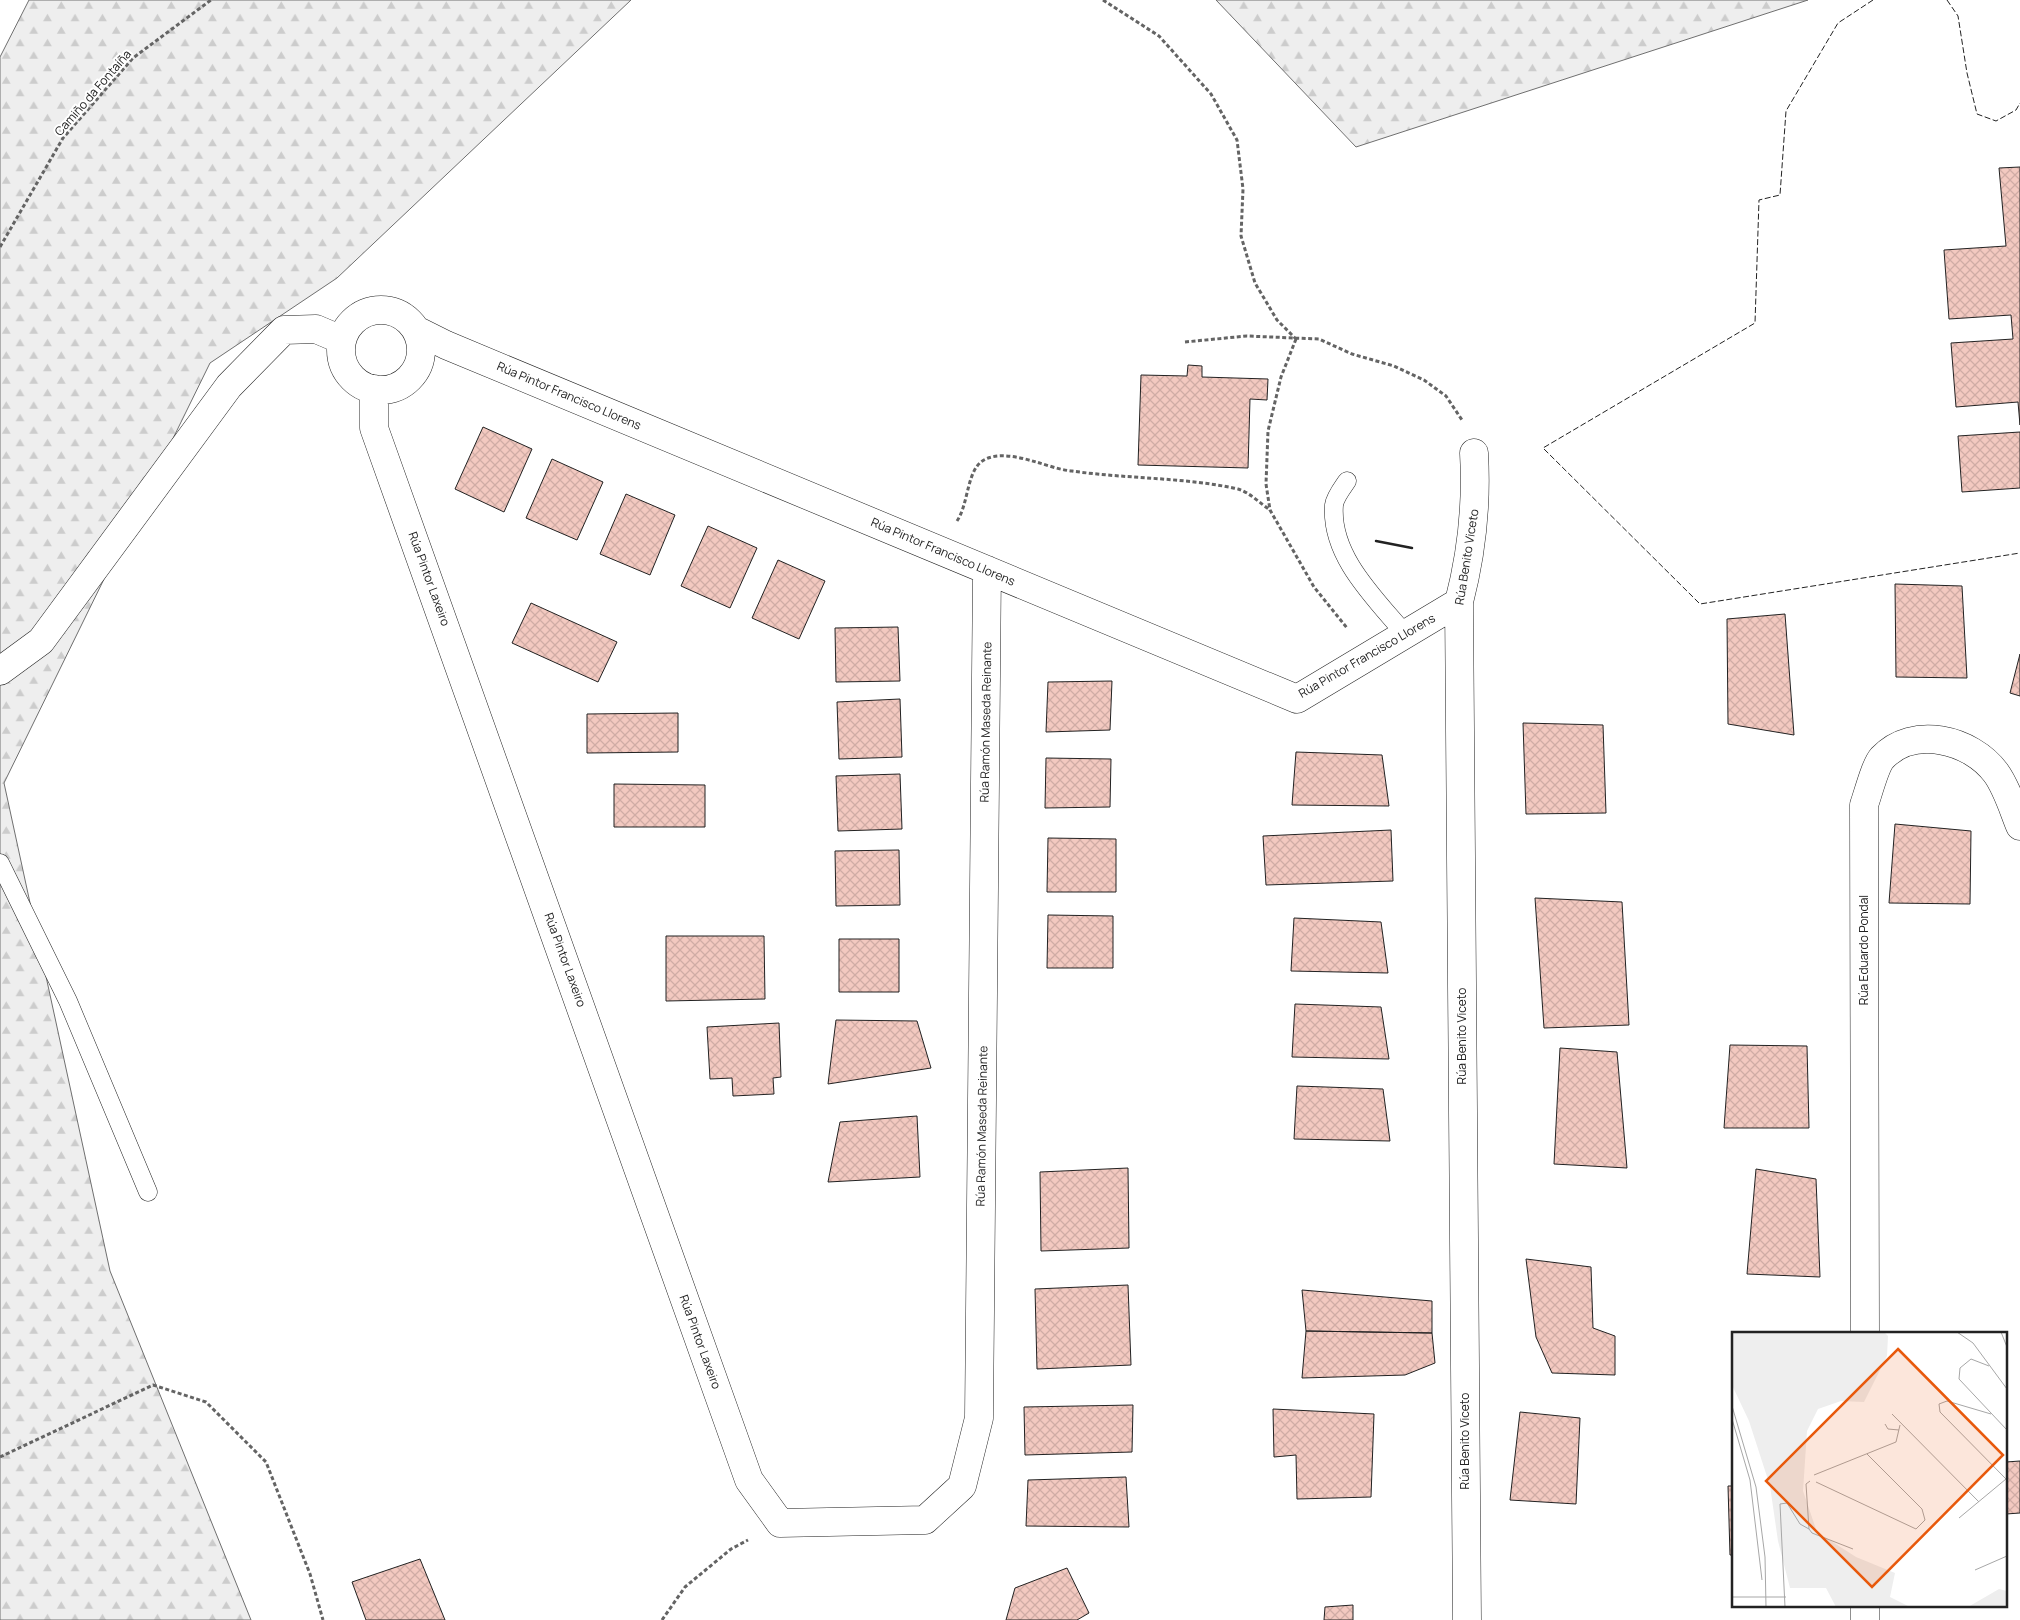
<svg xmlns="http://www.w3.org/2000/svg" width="2020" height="1620" font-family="Manrope,sans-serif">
  <defs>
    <pattern id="forest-firs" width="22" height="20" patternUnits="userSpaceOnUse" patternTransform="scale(1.25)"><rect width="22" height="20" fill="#eee"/><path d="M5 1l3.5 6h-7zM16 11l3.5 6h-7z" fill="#ccc"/></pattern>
    <pattern id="building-cross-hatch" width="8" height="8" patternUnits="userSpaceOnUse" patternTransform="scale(1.25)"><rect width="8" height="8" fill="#f3c9c0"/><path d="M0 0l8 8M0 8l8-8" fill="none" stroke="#d0aca5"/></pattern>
  </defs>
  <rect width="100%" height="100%" fill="#fff"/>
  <path fill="url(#forest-firs)" stroke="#6f6f6f" d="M29,0H631L337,278L210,363L4,783L110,1271L251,1620H0V57Z
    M1216,0H1808L1356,147Z"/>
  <path fill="url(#building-cross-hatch)" stroke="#222" d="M2020,167V425L2018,402L1956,407L1951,343L2013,339L2011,315L1949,319L1944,250L2006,246L1999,168Z
    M1188,365L1202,366V377L1268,379L1267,400L1250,399L1248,468L1138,465L1141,375L1187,376Z
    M483,427L532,449L504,512L455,489Z
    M2020,432V488L1962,492L1958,436Z
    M552,459L603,482L577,540L526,518Z
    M626,494L675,515L650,575L600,554Z
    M708,526L757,548L730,608L681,586Z
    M778,560L825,581L799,639L752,618Z
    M1895,584L1962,586L1967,678L1896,677Z
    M531,603L617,642L598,682L512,643Z
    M1785,614L1794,735L1728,724L1727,619Z
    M898,627L900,681L836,682L835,628Z
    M2020,654V696L2010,693Z
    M1112,681L1110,730L1046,732L1048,682Z
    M900,699L902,757L839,759L837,702Z
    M678,713V752L587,753V714Z
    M1523,723L1603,725L1606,813L1526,814Z
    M1296,752L1382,755L1389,806L1292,805Z
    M1046,758L1111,759L1110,807L1045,808Z
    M900,774L902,829L838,831L836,776Z
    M614,784L705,785V827H614Z
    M1895,824L1971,831L1970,904L1889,903Z
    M1391,830L1393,881L1266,885L1263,836Z
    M1048,838L1116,839V892H1047Z
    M899,850L900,905L836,906L835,851Z
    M1535,898L1622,902L1629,1025L1544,1028Z
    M1048,915L1113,916V968H1047Z
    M1294,918L1381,922L1388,973L1291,971Z
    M666,936H764L765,999L666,1001Z
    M839,939H899V992H839Z
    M1295,1004L1381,1007L1389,1059L1292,1057Z
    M836,1020L917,1021L931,1068L828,1084Z
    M779,1023L781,1077L773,1078L774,1094L733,1096L732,1078L710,1079L707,1027Z
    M1730,1045L1807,1046L1809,1128H1724Z
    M1560,1048L1617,1052L1627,1168L1554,1164Z
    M1297,1086L1383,1089L1390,1141L1294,1139Z
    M917,1116L920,1177L828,1182L840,1122Z
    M1128,1168L1129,1248L1041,1251L1040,1172Z
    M1756,1169L1816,1179L1820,1277L1747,1274Z
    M1526,1259L1591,1267L1593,1328L1615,1336V1375L1552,1373L1536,1337Z
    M1128,1285L1131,1365L1037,1369L1035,1289Z
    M1302,1290L1432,1301V1333L1306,1331Z
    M1306,1331L1432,1333L1435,1363L1405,1375L1302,1378Z
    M1133,1405L1132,1452L1025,1455L1024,1407Z
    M1273,1409L1374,1414L1371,1497L1297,1499L1296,1455L1274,1457Z
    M1520,1412L1580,1418L1576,1504L1510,1500Z
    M2020,1461V1513L2006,1514V1462Z
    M1126,1477L1129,1527L1026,1526L1028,1480Z
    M1728,1486H1734V1555H1730Z
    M420,1559L445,1620H366L352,1582Z
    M1067,1568L1089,1613L1077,1620H1006L1015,1588Z
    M1353,1605V1620H1324L1325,1607Z"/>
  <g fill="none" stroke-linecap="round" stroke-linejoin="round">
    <defs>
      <path id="service" d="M1347,481C1343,487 1335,497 1334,505C1330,556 1375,598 1405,634
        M0,863L68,1001L148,1192"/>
      <path id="minor" d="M341 350a40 40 0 1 1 80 0a40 40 0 1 1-80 0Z
        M416,330L446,345L1297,699L1459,602
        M374,389V428L749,1480L780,1523L925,1520L962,1486L979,1418L987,570
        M0,671L41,641L229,386L284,330L316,329L342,340
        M1865,1334L1864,805C1868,794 1875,766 1882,758C1913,725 1971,739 1996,773C2007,788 2013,809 2020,826
        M1865,1606V1620
        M1467,1620L1459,602C1472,552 1477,504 1474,453"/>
    </defs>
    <use href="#service" stroke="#222" stroke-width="19"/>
    <use href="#minor" stroke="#222" stroke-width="29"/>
    <path stroke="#646464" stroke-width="3" stroke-dasharray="4 2.5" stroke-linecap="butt" d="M1103,0L1159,36L1211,94L1237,140L1243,189L1241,236L1255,283L1277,320L1296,339
      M0,247L63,138L133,58L211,0
      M1296,339L1281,377L1268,431L1266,484L1270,510L1314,587L1347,628
      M1185,342L1247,336L1319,339L1352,354L1394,366L1424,380L1446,396L1462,420
      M957,521C968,505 967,473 981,462C995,451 1019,457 1036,462C1047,465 1060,470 1072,471C1127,479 1184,477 1238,489C1249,492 1261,504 1270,510
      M0,1457L153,1385L206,1402L266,1462L310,1574L323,1620
      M662,1620L685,1587L731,1549L748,1540"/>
    <use href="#service" stroke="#fff" stroke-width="18"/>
    <use href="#minor" stroke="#fff" stroke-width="28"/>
    <path stroke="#222" stroke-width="1" stroke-dasharray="6 2.5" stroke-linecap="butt" d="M1873,0L1838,23L1786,111L1780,195L1759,200L1755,323L1543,448L1700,604L2020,553
      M1947,0L1958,16L1967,73L1977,114L1996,121L2016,110L2020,103"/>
    <path stroke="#222" stroke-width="2.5" d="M1376,541L1412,548"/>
  </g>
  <g text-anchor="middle" stroke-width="4" stroke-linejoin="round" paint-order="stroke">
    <g font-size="12" fill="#222" stroke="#fff">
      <text transform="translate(93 93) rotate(-49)" y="4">Camiño da Fontaíña</text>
      <text transform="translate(569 396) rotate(23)" y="4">Rúa Pintor Francisco Llorens</text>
      <text transform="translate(943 552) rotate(23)" y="4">Rúa Pintor Francisco Llorens</text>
      <text transform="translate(1467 557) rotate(-81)" y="4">Rúa Benito Viceto</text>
      <text transform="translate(429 579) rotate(70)" y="4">Rúa Pintor Laxeiro</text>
      <text transform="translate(1367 656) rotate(-30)" y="4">Rúa Pintor Francisco Llorens</text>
      <text transform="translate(986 722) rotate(-89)" y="4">Rúa Ramón Maseda Reinante</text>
      <text transform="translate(1864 950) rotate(-90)" y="4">Rúa Eduardo Pondal</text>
      <text transform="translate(565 960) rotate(70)" y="4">Rúa Pintor Laxeiro</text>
      <text transform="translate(1462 1036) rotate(-90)" y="4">Rúa Benito Viceto</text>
      <text transform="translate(982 1126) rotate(-89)" y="4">Rúa Ramón Maseda Reinante</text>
      <text transform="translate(700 1342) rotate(70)" y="4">Rúa Pintor Laxeiro</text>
      <text transform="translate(1465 1441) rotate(-90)" y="4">Rúa Benito Viceto</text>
    </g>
  </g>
  <g transform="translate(1732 1332)">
    <rect width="275" height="275" fill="#fff"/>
    <path d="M0,0H152L156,4L155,24L132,70L109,69L86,77L75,99L71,159L85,200L124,225L163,241L158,265L178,275H104L94,256H58L46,209L38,154L17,89L0,53ZM267,257L275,259V275H236Z" fill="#eee"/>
    <path fill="none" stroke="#a7a7a7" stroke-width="1" d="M225,0L241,11L275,57M269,0L275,15M257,34L239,27L228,36L227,47L275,98M0,74L24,155L33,225L34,275M160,82L247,170M0,87L18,148L30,248M153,92L156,97L167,98M82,143L164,110L168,93M84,150L184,197L193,188L190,177L135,122M227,186L274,147L208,80L207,72L215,69L259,82M77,197L80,201L121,217M243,238L275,224M0,265H54M53,275L48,172L55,171L68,192L77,197L74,152L78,149"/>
    <path fill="#e8590c" fill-opacity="0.15" stroke="#e8590c" stroke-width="2.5" d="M166,17L271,123L140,255L34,149Z"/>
    <rect width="275" height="275" fill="none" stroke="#222" stroke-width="2.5"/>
  </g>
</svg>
